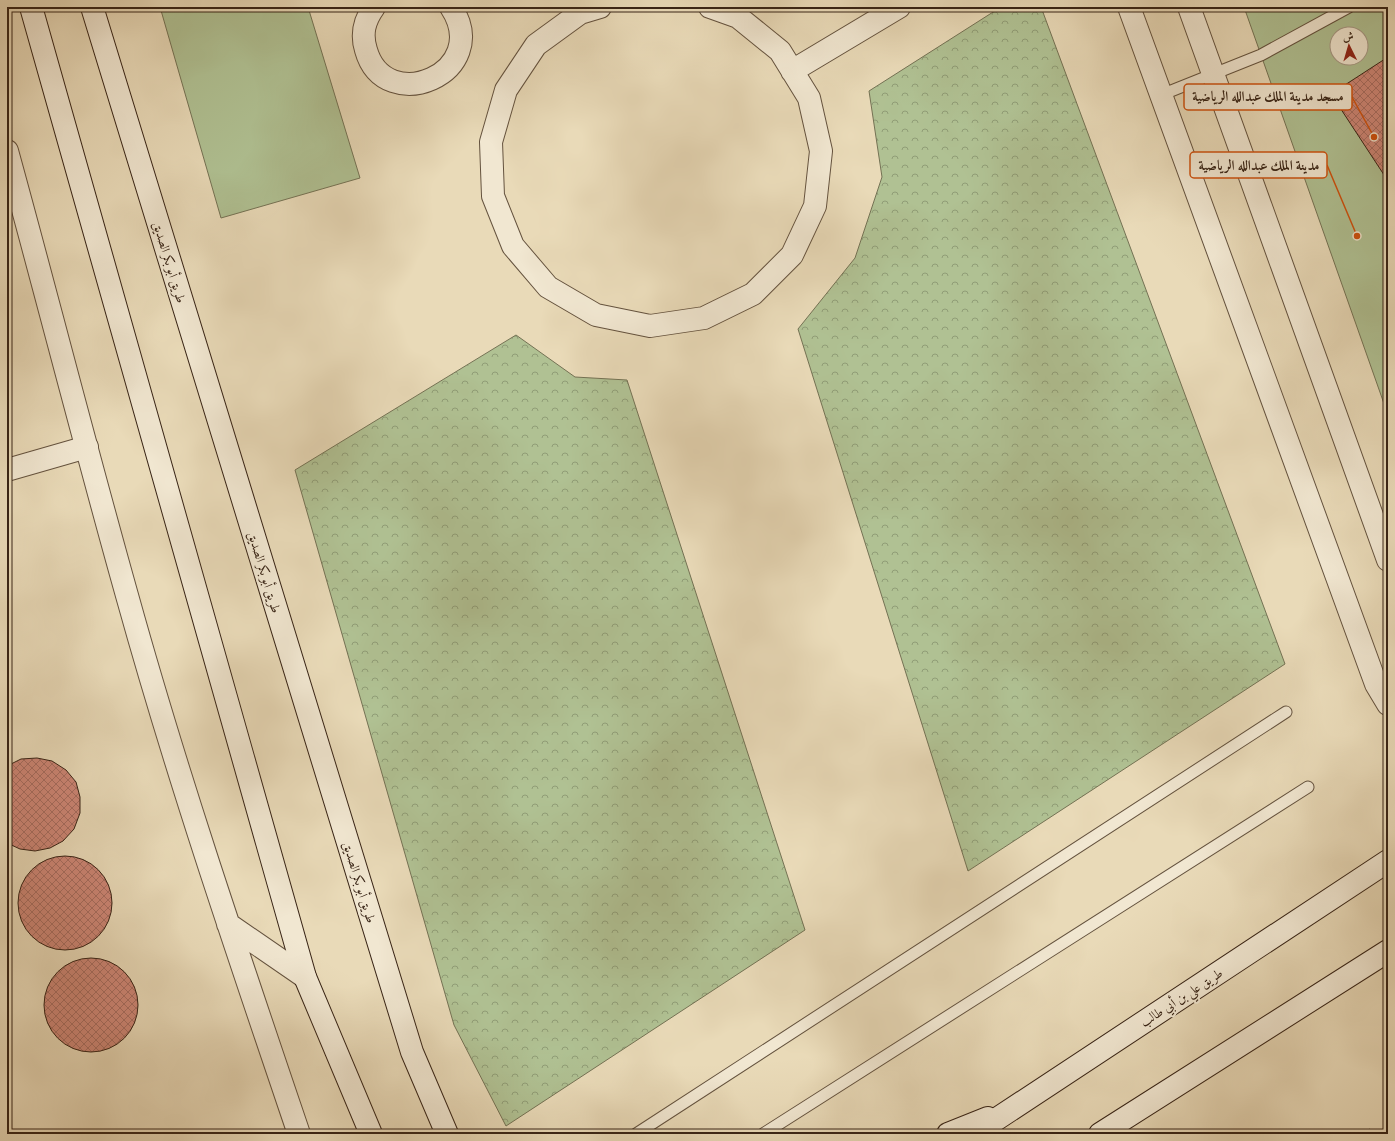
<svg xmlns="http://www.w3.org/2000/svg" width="1395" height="1141" font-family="'IM FELL French Canon',Amiri,serif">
  <defs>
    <pattern id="park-crowns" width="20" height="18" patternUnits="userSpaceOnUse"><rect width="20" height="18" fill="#b0c193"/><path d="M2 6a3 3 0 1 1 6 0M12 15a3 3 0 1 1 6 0" fill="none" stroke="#909d77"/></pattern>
    <pattern id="building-cross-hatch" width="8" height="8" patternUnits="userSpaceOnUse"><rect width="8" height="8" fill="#cd8676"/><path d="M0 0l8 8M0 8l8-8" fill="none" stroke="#a76d60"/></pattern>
  </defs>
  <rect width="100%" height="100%" fill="#e9dab8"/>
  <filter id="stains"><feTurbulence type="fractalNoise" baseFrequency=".005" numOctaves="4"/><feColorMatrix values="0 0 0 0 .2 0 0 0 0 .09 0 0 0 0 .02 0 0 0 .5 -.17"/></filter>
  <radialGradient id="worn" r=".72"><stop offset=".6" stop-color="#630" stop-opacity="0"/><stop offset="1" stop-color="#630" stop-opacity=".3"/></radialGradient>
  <path fill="url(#park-crowns)" stroke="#747254" d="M1001,7H1041L1285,664L968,871L798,329L855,258L882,177L869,91Z
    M516,335L575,377L627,380L805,930L506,1126L454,1025L295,470Z"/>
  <path fill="#b0c193" stroke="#747254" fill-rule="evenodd" d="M160,7H308L360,178L221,218Z
    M1244,7H1388V415L1261,55ZM1337,34H1361V58H1337Z"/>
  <path fill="url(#building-cross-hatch)" stroke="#382416" d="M1388,57V181L1331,94Z
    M37,758L52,761L66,770L76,782L80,797V813L74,829L63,841L50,848L35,851L20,849L7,843V766L21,759Z
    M18 903a47 47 0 1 1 94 0a47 47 0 1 1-94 0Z
    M44 1005a47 47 0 1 1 94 0a47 47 0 1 1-94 0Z
    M1370,1129L1373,1134H1362Z"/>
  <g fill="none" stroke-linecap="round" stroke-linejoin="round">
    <defs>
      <path id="service" d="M1161,95L1261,55L1349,7
        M636,1134L1286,712
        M763,1134L1308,787"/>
      <path id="minor" d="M374,7C364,21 361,34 366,50C385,118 494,73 451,7
        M600,7L580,13L536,45L506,90L491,142L493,196L513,246L548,287L596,315L650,326L704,318L753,294L792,255L815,206L821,151L809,98L780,51L738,17L710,7
        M792,71L899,7
        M7,470L87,447"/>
      <path id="tertiary" d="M1129,7L1376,684L1388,704
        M1189,7L1388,560
        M7,151C48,300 86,450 128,599C178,779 239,957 299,1134
        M228,924L305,977"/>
      <path id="secondary" d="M31,7L305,977L371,1134
        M92,7L412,1052L447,1134
        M948,1134L988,1118
        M974,1134L1388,861
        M1100,1134L1388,951"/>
    </defs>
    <use href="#service" stroke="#64523e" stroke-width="13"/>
    <use href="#minor" stroke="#64523e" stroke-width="24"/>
    <use href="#tertiary" stroke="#64523e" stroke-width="24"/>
    <use href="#secondary" stroke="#382416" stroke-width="24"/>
    <use href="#service" stroke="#f1e7d1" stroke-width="11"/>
    <use href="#minor" stroke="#f1e7d1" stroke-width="22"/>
    <use href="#tertiary" stroke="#f1e7d1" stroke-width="22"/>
    <use href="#secondary" stroke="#f1e7d1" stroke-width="22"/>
  </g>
  <g text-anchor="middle" stroke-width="4" stroke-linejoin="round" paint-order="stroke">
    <g font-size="13" fill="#382416" stroke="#f1e7d1">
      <text transform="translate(170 262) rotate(73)" y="5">طريق أبو بكر الصديق</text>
      <text transform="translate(265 572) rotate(73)" y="5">طريق أبو بكر الصديق</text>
      <text transform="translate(360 882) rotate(73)" y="5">طريق أبو بكر الصديق</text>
      <text transform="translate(1181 997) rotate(-33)" y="5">طريق علي بن أبي طالب</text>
    </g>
  </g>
  <path fill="none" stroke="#ce510e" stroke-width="1.5" d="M1374 137L1352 97M1357 236L1327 165"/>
  <g fill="#ce510e" stroke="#f1e7d1" stroke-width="1.5">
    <circle cx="1374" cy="137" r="4"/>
    <circle cx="1357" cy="236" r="4"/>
  </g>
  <g fill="#f1e7d1" stroke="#ce510e" stroke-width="1.5">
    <rect x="1184" y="84" width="168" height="26" rx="4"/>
    <rect x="1190" y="152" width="137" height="26" rx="4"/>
  </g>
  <g font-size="14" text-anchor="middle" font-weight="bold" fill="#382416">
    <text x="1268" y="101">مسجد مدينة الملك عبدالله الرياضية</text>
    <text x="1259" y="170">مدينة الملك عبدالله الرياضية</text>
  </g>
  <rect width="1395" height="1141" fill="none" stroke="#e9dab8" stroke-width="24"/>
  <rect x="8" y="8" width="1379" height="1125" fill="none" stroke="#382416" stroke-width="2"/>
  <rect x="12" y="12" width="1371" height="1117" fill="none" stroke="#382416"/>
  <g transform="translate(1349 46) rotate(355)"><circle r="19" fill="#f1e7d1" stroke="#a79986"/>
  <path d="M0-3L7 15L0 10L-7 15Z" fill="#8f2418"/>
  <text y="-6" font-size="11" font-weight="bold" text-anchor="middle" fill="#382416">ش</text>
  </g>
  <rect width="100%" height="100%" filter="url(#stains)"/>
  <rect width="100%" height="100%" fill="url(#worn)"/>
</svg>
